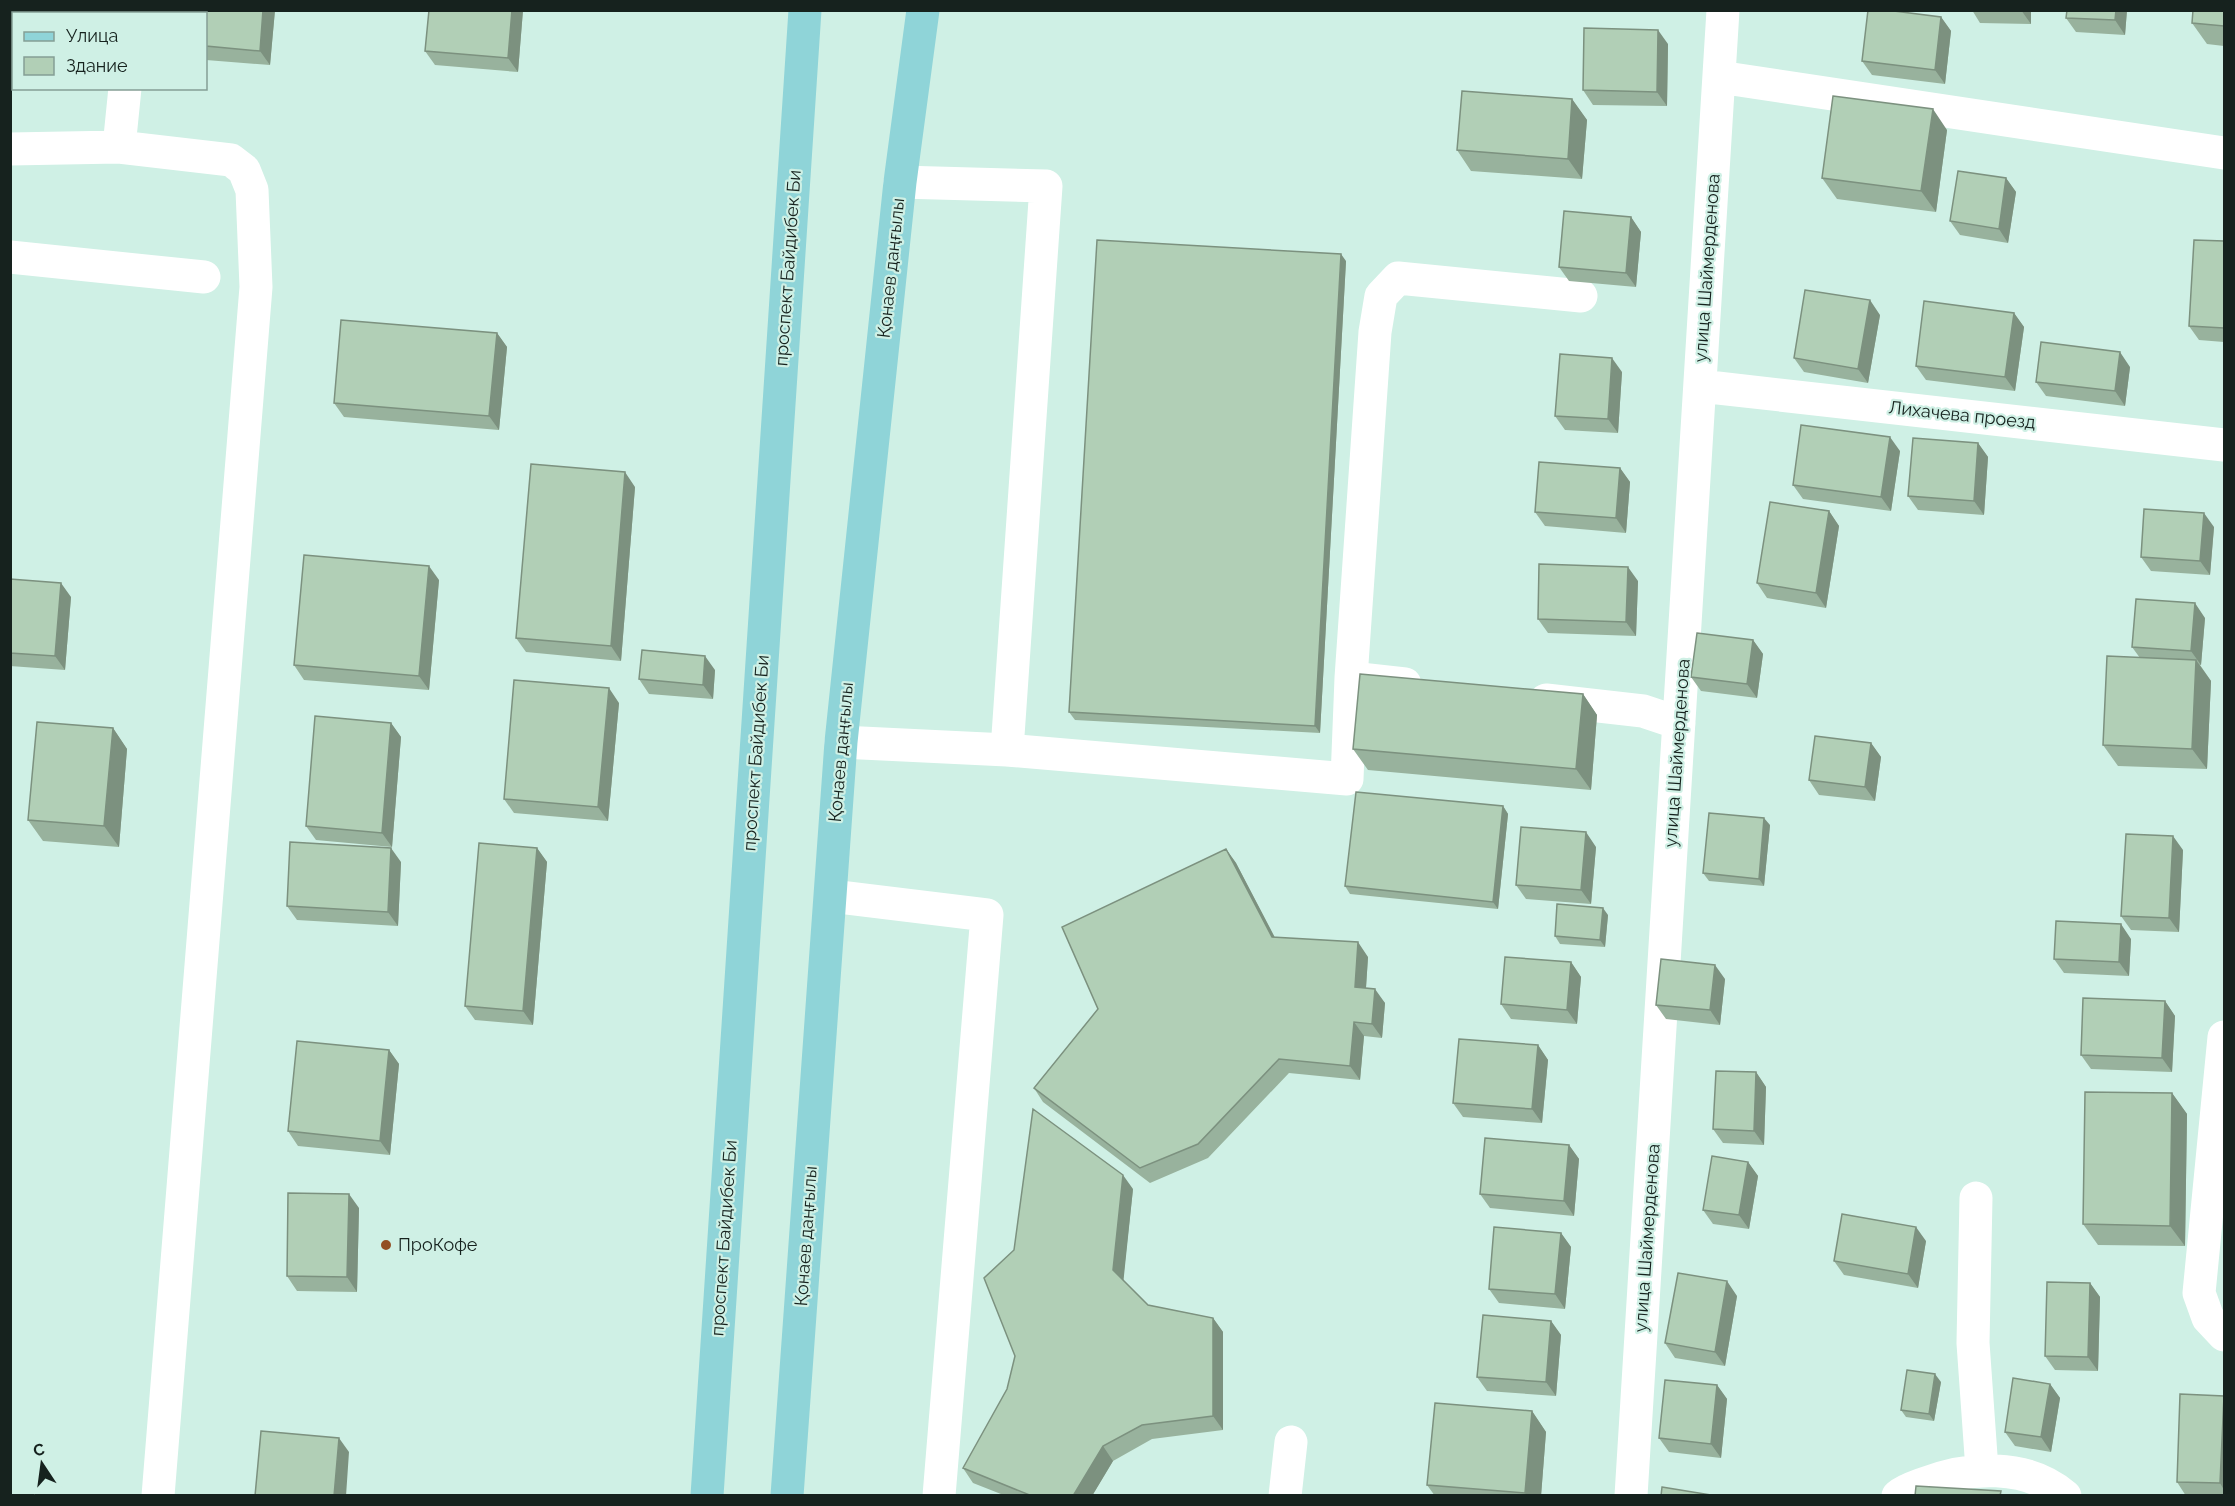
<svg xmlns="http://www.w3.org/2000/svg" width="2235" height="1506" font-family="Raleway,sans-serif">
  <rect width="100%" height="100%" fill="#cff0e5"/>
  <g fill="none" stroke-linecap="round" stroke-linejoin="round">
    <path stroke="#fff" stroke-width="33" d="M133,14L134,10
      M1719,77L2224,153
      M119,147L231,160L244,170L252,190L256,287L158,1496
      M10,149L119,147L125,88
      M10,257L204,277
      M1700,386L2224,445
      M1351,678L1375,332L1381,296L1398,278L1581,296
      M1546,700L1643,711L1679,723
      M841,742L1007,750L1046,186L900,182
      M1007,750L1347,779L1351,678L1405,684
      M831,896L987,915L939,1496
      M2224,1037L2199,1293L2208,1318L2224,1335
      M1976,1198L1973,1343L1982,1470
      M1285,1496L1291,1442
      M1631,1496L1723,10
      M1898,1496C1905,1490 1915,1487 1923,1484C1969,1466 2026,1463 2065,1496"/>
    <path stroke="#8fd4d8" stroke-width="33" d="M707,1496L805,10
      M787,1496L841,742L900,182L923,10"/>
  </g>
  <path fill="#98b29d" d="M10,10H41V14H14V31H10Z
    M275,10L270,65L206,60V14Z
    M429,10H523L518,72L435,65L425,51Z
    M1972,10H2031V24L1980,23Z
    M2067,10H2127L2125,35L2076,32L2066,18Z
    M2224,10V46L2207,44L2192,23Z
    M1941,17L1951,31L1945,84L1872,75L1862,61Z
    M1668,44L1667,106L1593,105L1583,90Z
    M1572,99L1587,120L1582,179L1471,171L1457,150Z
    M1947,130L1936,212L1837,199L1822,178Z
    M2006,178L2016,192L2008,243L1960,235L1950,221Z
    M1631,217L1641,232L1636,287L1569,281L1559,267Z
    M2224,241V342L2199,340L2189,326Z
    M1346,261L1320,733L1075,720L1069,712Z
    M2014,313L2024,327L2015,391L1926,380L1916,366Z
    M1880,315L1868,383L1804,372L1794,358Z
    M497,333L507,347L499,430L344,417L334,403Z
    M2130,367L2125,406L2046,396L2036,382Z
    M1622,372L1618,433L1565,430L1555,416Z
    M1978,443L1988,457L1984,515L1918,510L1908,496Z
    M1900,451L1891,511L1803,499L1793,485Z
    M1620,468L1630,482L1626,533L1545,526L1535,512Z
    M635,487L621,661L526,652L516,638Z
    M1829,511L1839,526L1826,608L1767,598L1757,583Z
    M2214,527L2210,575L2151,571L2141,557Z
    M10,579L71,597L65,670L10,666Z
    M439,580L429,690L304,680L294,665Z
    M1638,581L1636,636L1548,633L1538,619Z
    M2205,618L2201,665H2200L2211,681L2207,769L2118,766L2103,745L2140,658L2132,647Z
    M1753,640L1763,654L1757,698L1701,691L1691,677Z
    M715,670L713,699L649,694L639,679Z
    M1583,694L1597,715L1591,790L1368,770L1353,749Z
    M619,703L608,821L514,813L504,799Z
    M391,723L401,737L392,847L316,840L306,826Z
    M113,728L127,749L119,847L43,841L28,820Z
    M1871,743L1881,757L1875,801L1819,795L1809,780Z
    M1503,806L1508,814L1498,909L1350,894L1345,886Z
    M1770,825L1764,886L1709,881L1703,873Z
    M1596,847L1591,904L1526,899L1516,885Z
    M537,848L547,862L533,1025L475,1020L465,1006Z
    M1226,849L1236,863L1274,937L1368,957L1366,988L1385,1003L1382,1038L1364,1036L1360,1080L1289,1073L1208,1158L1150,1183L1043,1102L1034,1088L1098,1009Z
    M2183,850L2179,932L2131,930L2121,916Z
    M401,862L398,926L297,920L287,906Z
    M1608,915L1605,947L1560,944L1555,936Z
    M2131,939L2129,976L2064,973L2054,959Z
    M1571,962L1581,977L1577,1024L1511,1019L1501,1004Z
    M1725,979L1720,1025L1666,1019L1656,1005Z
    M2165,1001L2175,1016L2172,1072L2091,1069L2081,1055Z
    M1538,1045L1548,1060L1542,1123L1463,1117L1453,1103Z
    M389,1050L399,1064L390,1155L298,1146L288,1131Z
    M1756,1072L1766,1087L1764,1145L1723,1143L1713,1129Z
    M2172,1093L2187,1114L2185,1246L2098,1245L2083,1224Z
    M1569,1145L1579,1159L1574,1216L1490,1208L1480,1194Z
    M1748,1162L1758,1176L1749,1229L1713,1224L1703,1210Z
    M1133,1189L1123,1280L1148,1305L1213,1318L1223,1332V1430L1152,1439L1113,1461L1092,1496H1006L973,1483L963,1468Z
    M359,1208L357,1292L297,1291L287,1276Z
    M1561,1233L1571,1247L1565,1309L1499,1303L1489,1289Z
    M1926,1241L1918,1288L1844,1275L1834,1261Z
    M2090,1283L2100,1297L2098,1371L2055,1370L2045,1356Z
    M1737,1296L1725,1366L1675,1358L1665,1343Z
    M1551,1321L1561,1335L1556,1396L1487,1391L1477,1377Z
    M1941,1382L1934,1421L1906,1417L1901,1410Z
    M2050,1384L2060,1398L2051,1452L2015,1446L2005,1432Z
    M1717,1385L1727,1399L1721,1458L1669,1452L1659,1438Z
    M2224,1397V1496H2186L2177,1482Z
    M1532,1411L1546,1432L1541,1496H1435L1427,1485Z"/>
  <path fill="#7c917f" d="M24,10H41V14H26Z
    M263,10H275L270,65L260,51Z
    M512,10H523L518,72L508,58Z
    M2021,10H2031V24Z
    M2116,10H2127L2125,35L2115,20Z
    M1941,17L1951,31L1945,84L1935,70Z
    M1658,30L1668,44L1667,106L1657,92Z
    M1572,99L1587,120L1582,179L1568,159Z
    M1933,109L1947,130L1936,212L1921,191Z
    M2006,178L2016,192L2008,243L1999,229Z
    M1631,217L1641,232L1636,287L1626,273Z
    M1341,254L1346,261L1320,733L1315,726Z
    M1870,300L1880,315L1868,383L1858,369Z
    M2014,313L2024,327L2015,391L2005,377Z
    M497,333L507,347L499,430L489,416Z
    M2120,352L2130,367L2125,406L2115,391Z
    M1612,358L1622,372L1618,433L1608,419Z
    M1890,437L1900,451L1891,511L1881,497Z
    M1978,443L1988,457L1984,515L1974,501Z
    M1620,468L1630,482L1626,533L1616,518Z
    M625,472L635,487L621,661L611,646Z
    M1829,511L1839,526L1826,608L1816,593Z
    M2204,513L2214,527L2210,575L2200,561Z
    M429,566L439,580L429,690L419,676Z
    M1628,567L1638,581L1636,636L1626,622Z
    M61,583L71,597L65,670L55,656Z
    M2195,603L2205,618L2201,665L2191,651Z
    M1753,640L1763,654L1757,698L1747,684Z
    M705,656L715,670L713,699L703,685Z
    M2196,660L2211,681L2207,769L2192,749Z
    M609,688L619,703L608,821L598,807Z
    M1583,694L1597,715L1591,790L1576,769Z
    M391,723L401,737L392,847L382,833Z
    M113,728L127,749L119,847L104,826Z
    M1871,743L1881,757L1875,801L1865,787Z
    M1503,806L1508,814L1498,909L1493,902Z
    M1764,818L1770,825L1764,886L1759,879Z
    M1586,832L1596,847L1591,904L1581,890Z
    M2173,836L2183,850L2179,932L2169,918Z
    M391,848L401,862L398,926L388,912Z
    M537,848L547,862L533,1025L523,1011Z
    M1226,849L1236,863L1282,951L1272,937Z
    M1603,908L1608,915L1605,947L1600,940Z
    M2121,924L2131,939L2129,976L2119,962Z
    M1358,942L1368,957L1365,1002L1355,987Z
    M1571,962L1581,977L1577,1024L1567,1010Z
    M1715,965L1725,979L1720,1025L1710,1010Z
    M1375,989L1385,1003L1382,1038L1372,1024Z
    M2165,1001L2175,1016L2172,1072L2162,1058Z
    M1354,1022L1364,1036L1360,1080L1350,1066Z
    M1538,1045L1548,1060L1542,1123L1532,1109Z
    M389,1050L399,1064L390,1155L380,1141Z
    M1756,1072L1766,1087L1764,1145L1754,1131Z
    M2172,1093L2187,1114L2185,1246L2170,1226Z
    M1569,1145L1579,1159L1574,1216L1564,1201Z
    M1748,1162L1758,1176L1749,1229L1739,1215Z
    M1123,1175L1133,1189L1123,1285L1113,1270Z
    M349,1194L359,1208L357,1292L347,1277Z
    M1916,1227L1926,1241L1918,1288L1908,1274Z
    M1561,1233L1571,1247L1565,1309L1555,1294Z
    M1727,1281L1737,1296L1725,1366L1715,1352Z
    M2090,1283L2100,1297L2098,1371L2088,1357Z
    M1213,1318L1223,1332V1430L1213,1416Z
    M1551,1321L1561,1335L1556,1396L1546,1382Z
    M1935,1374L1941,1382L1934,1421L1929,1414Z
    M2050,1384L2060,1398L2051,1452L2041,1437Z
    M1717,1385L1727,1399L1721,1458L1711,1444Z
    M2224,1396V1490L2220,1483Z
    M1532,1411L1546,1432L1541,1496H1527L1525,1493Z
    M339,1438L349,1452L346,1496H334Z
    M1103,1446L1113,1461L1092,1496H1073Z"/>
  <path fill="#b1cfb6" stroke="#7c917f" stroke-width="1.5" d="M188,10H263L260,51L206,46V14H188Z
    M429,10H512L508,58L425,51Z
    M1868,10H1886L1941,17L1935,70L1862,61Z
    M2067,10H2116L2115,20L2066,18Z
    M2193,10H2224V26L2192,23Z
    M1584,28L1658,30L1657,92L1583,90Z
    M1462,91L1572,99L1568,159L1457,150Z
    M1833,96L1933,109L1921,191L1822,178Z
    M1958,171L2006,178L1999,229L1950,221Z
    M1564,211L1631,217L1626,273L1559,267Z
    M1097,240L1341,254L1315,726L1069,712Z
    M2194,240L2224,241V328L2189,326Z
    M1805,290L1870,300L1858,369L1794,358Z
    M1924,301L2014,313L2005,377L1916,366Z
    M341,320L497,333L489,416L334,403Z
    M2041,342L2120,352L2115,391L2036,382Z
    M1560,354L1612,358L1608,419L1555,416Z
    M1801,425L1890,437L1881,497L1793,485Z
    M1913,438L1978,443L1974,501L1908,496Z
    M1539,462L1620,468L1616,518L1535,512Z
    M531,464L625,472L611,646L516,638Z
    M1770,502L1829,511L1816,593L1757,583Z
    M2144,509L2204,513L2200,561L2141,557Z
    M304,555L429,566L419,676L294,665Z
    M1539,564L1628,567L1626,622L1538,619Z
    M10,579L61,583L55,656L10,653Z
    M2136,599L2195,603L2191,651L2132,647Z
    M1697,633L1753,640L1747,684L1691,677Z
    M642,650L705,656L703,685L639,679Z
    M2107,656L2196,660L2192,749L2103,745Z
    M1360,674L1583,694L1576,769L1353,749Z
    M514,680L609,688L598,807L504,799Z
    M315,716L391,723L382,833L306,826Z
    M37,722L113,728L104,826L28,820Z
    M1815,736L1871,743L1865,787L1809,780Z
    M1356,792L1503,806L1493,902L1345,886Z
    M1709,813L1764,818L1759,879L1703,873Z
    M1521,827L1586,832L1581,890L1516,885Z
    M2126,834L2173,836L2169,918L2121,916Z
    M290,842L391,848L388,912L287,906Z
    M479,843L537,848L523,1011L465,1006Z
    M1226,849L1272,937L1358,942L1355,987L1375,989L1372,1024L1354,1022L1350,1066L1279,1059L1198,1144L1140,1168L1034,1088L1098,1009L1062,927Z
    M1557,904L1603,908L1600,940L1555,936Z
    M2056,921L2121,924L2119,962L2054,959Z
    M1505,957L1571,962L1567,1010L1501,1004Z
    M1661,959L1715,965L1710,1010L1656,1005Z
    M2083,998L2165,1001L2162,1058L2081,1055Z
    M1459,1039L1538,1045L1532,1109L1453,1103Z
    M297,1041L389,1050L380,1141L288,1131Z
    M1716,1071L1756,1072L1754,1131L1713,1129Z
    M2085,1092L2172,1093L2170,1226L2083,1224Z
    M1033,1109L1123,1175L1113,1270L1148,1305L1213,1318V1416L1142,1425L1103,1446L1073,1496H1032L963,1468L1007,1389L1015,1356L984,1278L1014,1250Z
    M1485,1138L1569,1145L1564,1201L1480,1194Z
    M1712,1156L1748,1162L1739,1215L1703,1210Z
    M288,1193L349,1194L347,1277L287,1276Z
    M1842,1214L1916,1227L1908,1274L1834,1261Z
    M1494,1227L1561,1233L1555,1294L1489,1289Z
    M1678,1273L1727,1281L1715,1352L1665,1343Z
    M2047,1282L2090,1283L2088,1357L2045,1356Z
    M1483,1315L1551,1321L1546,1382L1477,1377Z
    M1907,1370L1935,1374L1929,1414L1901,1410Z
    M2013,1378L2050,1384L2041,1437L2005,1432Z
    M1665,1380L1717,1385L1711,1444L1659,1438Z
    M2180,1394L2224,1396L2220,1483L2177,1482Z
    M1435,1403L1532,1411L1525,1493L1427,1485Z
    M261,1431L339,1438L334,1496H255Z
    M1916,1486L2001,1491L2000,1496H1915Z
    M1662,1487L1717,1496H1661Z"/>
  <circle fill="#934f23" stroke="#cff0e5" stroke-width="2" cx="386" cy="1245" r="6"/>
  <g text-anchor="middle" stroke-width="4.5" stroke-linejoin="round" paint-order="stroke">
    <g font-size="18" fill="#16221e" stroke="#cff0e5">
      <text transform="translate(788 268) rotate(-86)" y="6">проспект Байдибек Би</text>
      <text transform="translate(891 268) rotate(-84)" y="6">Қонаев даңғылы</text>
      <text transform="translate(1707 268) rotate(-86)" y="6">улица Шаймерденова</text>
      <text transform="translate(1962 415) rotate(6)" y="6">Лихачева проезд</text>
      <text transform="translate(841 752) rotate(-85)" y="6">Қонаев даңғылы</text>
      <text transform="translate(756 753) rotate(-86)" y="6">проспект Байдибек Би</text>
      <text transform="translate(1677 753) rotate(-86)" y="6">улица Шаймерденова</text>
      <text transform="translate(806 1236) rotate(-86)" y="6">Қонаев даңғылы</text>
      <text transform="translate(724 1238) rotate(-86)" y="6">проспект Байдибек Би</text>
      <text transform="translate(1647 1238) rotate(-86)" y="6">улица Шаймерденова</text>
    </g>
    <g font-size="18" fill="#16221e" stroke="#cff0e5" text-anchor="start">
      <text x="398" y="1251">ПроКофе</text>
    </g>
  </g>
  <rect width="2235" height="1506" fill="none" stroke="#16221e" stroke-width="24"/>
  <rect x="12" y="12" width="195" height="78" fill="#cff0e5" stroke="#859e95" stroke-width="1.5"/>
  <rect x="24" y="32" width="30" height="9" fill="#8fd4d8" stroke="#859e95" stroke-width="1.5"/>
  <text x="66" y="42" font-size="18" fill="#16221e">Улица</text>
  <rect x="24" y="57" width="30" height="18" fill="#b1cfb6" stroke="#859e95" stroke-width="1.5"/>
  <text x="66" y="72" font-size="18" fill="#16221e">Здание</text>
  <g transform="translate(42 1464) rotate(347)" stroke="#cff0e5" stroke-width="4.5" paint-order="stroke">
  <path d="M0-4.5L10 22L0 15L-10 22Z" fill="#16221e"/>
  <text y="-9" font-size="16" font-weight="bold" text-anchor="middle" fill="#16221e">С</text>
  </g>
</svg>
